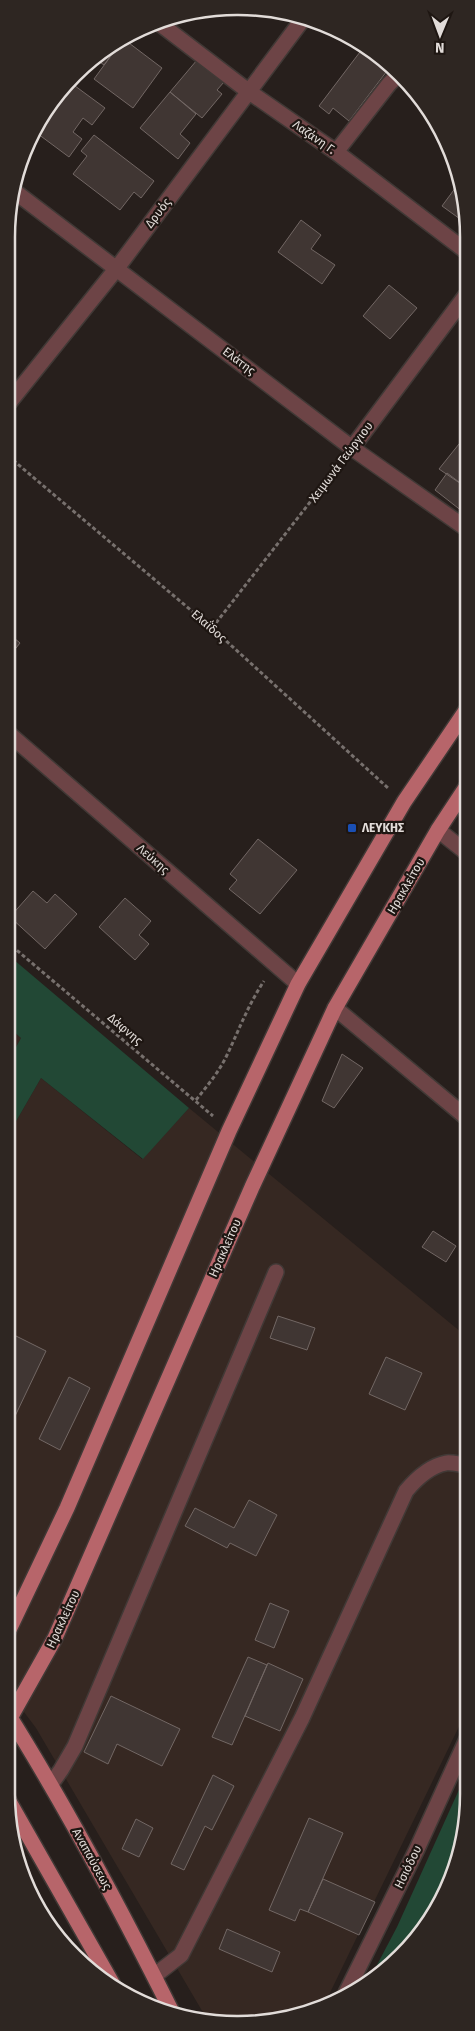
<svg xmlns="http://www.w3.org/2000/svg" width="475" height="2031" font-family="'Fira Sans',sans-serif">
  <rect width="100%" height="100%" fill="#271f1c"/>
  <path fill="#362822" d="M7,1026L21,1038L7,1063Z
    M41,1078L142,1159L189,1108L467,1337V1710L325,2003L298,2017L222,2024L208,2021L36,1728L6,1688L7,1137Z
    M19,1858L65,1947L24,1882Z"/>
  <path fill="#224835" d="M7,954L189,1108L143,1159L41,1078L7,1137V1063L21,1038L7,1026Z
    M467,1772V1824L438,1909L379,1977L368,1982L397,1927Z"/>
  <path fill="#403633" stroke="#726764" d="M125,40L162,68L133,108L94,79L121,42Z
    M121,42L104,65L94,58L97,54Z
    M363,48L390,67L349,121L333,108L329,114L319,106Z
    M197,60L224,82L217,90L222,94L202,118L170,92Z
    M71,83L105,108L92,125L83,118L73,132L82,139L69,157L34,131L39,120Z
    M170,92L196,114L180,134L190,143L178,159L140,128Z
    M94,135L154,181L141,198L134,192L120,210L73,174L87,156L81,151Z
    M459,183L467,208V224L442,206Z
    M301,220L321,235L311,249L335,265L322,284L278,252Z
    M389,285L417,308L390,339L363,316Z
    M8,348L14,352L8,360Z
    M467,434V488L439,469Z
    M447,473L467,488V515L435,490Z
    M8,633L20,643L8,658Z
    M258,839L297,870L260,914L229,889L237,880L230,874Z
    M33,891L47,903L55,894L77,914L45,949L10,917Z
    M125,898L151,921L139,935L149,944L135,960L99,927Z
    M342,1054L363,1068L334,1108L322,1101Z
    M433,1231L456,1246L446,1262L422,1247Z
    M278,1316L315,1328L307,1350L270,1338Z
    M8,1332L46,1351L7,1433V1334Z
    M386,1357L422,1373L405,1410L369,1394Z
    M69,1377L90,1388L60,1450L39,1439Z
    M249,1500L277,1515L256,1556L230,1543L227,1548L185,1526L195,1508L234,1528Z
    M270,1603L289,1611L274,1648L255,1640Z
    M248,1657L267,1665L232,1745L212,1737Z
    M268,1663L303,1679L280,1731L245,1716Z
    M111,1696L180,1729L162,1766L117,1744L108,1764L84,1752Z
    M213,1775L234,1786L212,1830L205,1826L184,1870L171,1864Z
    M309,1818L343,1833L308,1912L300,1909L295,1921L269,1910Z
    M136,1819L153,1828L139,1857L122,1849Z
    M323,1879L375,1902L359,1935L308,1912Z
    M227,1929L280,1952L272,1972L219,1949Z"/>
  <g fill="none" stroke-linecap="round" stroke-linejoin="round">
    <defs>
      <path id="minor" d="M159,23L248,91L336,152L467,252
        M336,152L389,84L397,76L401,75
        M14,191L352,448L467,529
        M8,404L117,268L303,19
        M352,448L467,294
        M8,733L298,984
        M438,830L467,853
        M335,1008L467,1118
        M51,1784L61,1770L75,1746L276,1272
        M154,1976L181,1955L302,1718L406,1491C416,1479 430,1466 446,1463C452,1462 461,1465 467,1465
        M346,1993L417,1849L467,1739"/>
      <path id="major" d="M6,1636L67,1508L229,1131L298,984L404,802L467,709
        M6,1711C67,1808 120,1908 171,2010
        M6,1720L10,1718L55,1638L252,1187L335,1008L438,830L467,786
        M7,1798L112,1983"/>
    </defs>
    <use href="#minor" stroke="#413936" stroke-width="18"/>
    <use href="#major" stroke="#413936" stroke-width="18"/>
    <path stroke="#77706d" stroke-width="3" stroke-dasharray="4 2.5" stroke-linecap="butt" d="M8,456L212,628L388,788
      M212,628L339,465
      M7,942L213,1116
      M196,1100C207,1086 219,1072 227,1055C239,1030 248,1005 264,981"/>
    <use href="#minor" stroke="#6d4446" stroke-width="15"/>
    <use href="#major" stroke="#b7656a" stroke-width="15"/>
  </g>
  <rect fill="#1a4fb4" stroke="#1e1612" stroke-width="2" x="347" y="823" width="10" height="10" rx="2.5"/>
  <g text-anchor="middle" stroke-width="4.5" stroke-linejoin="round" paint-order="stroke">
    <g font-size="12" fill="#e2dcd9" stroke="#1e1612">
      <text transform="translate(314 137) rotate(35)" y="4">Λαζάνη Γ.</text>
      <text transform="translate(158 213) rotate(-53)" y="4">Δρυός</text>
      <text transform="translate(239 361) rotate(37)" y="4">Ελάτης</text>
      <text transform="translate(341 462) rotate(-53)" y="4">Χειμωνά Γεώργιου</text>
      <text transform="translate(209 626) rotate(41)" y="4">Ελαΐδος</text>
      <text transform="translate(153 859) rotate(41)" y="4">Λεύκης</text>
      <text transform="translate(406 886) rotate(-60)" y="4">Ηρακλείτου</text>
      <text transform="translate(125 1029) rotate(40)" y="4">Δάφνης</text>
      <text transform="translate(225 1248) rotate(-66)" y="4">Ηρακλείτου</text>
      <text transform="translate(63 1619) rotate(-65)" y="4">Ηρακλείτου</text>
      <text transform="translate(92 1859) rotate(61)" y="4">Αναπαύσεως</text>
      <text transform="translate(408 1867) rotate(-64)" y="4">Ησιόδου</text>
    </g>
    <g font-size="12" font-weight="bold" fill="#e2dcd9" stroke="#1e1612" text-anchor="start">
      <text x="362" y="832">ΛΕΥΚΗΣ</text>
    </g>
  </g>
  <path d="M0 0H475V2031H0ZM237 15H238A222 222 0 0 1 460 237V1794A222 222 0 0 1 238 2016H237A222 222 0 0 1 15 1794V237A222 222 0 0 1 237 15Z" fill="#2e2622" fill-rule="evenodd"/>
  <path fill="none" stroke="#e2dcd9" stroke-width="2.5" d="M237 15H238A222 222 0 0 1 460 237V1794A222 222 0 0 1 238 2016H237A222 222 0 0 1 15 1794V237A222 222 0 0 1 237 15Z"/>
  <g transform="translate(440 35) rotate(181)" stroke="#1e1612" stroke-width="4" paint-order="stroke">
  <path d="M0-4L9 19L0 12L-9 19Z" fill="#e2dcd9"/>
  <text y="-8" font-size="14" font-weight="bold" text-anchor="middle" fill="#e2dcd9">N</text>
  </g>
</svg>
